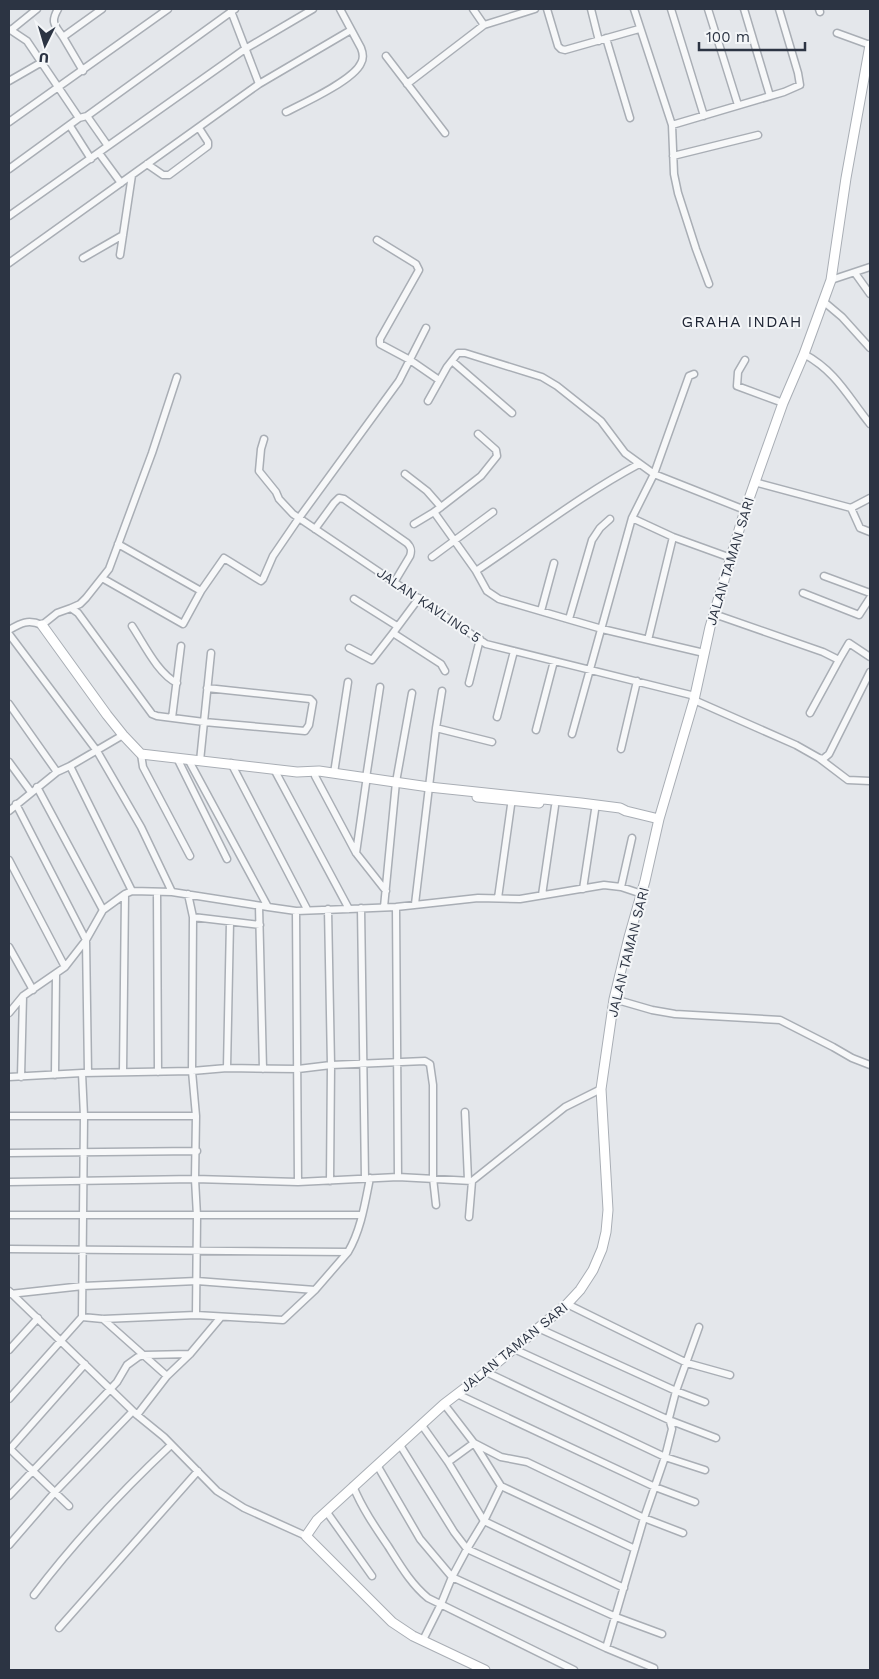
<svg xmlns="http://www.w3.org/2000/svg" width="879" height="1679" font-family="'Work Sans',sans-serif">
  <rect width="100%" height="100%" fill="#e4e7eb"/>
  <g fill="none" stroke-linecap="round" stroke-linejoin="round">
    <defs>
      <path id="street" d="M58,9C50,23 55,25 63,37
        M473,9L484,25L535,9
        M547,9L558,46L561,49L565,50L639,29
        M591,9L599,41
        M634,9L672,125L674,174L678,193L696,249L709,284
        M671,9L704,116
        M708,9L738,105
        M744,9L770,96
        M819,9L820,12
        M231,11L259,84
        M9,29L27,41L79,118
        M11,30L37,9
        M837,33L870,45
        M606,38L630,118
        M386,56L445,133
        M83,71L63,37L102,9
        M9,81L42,62
        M407,84L484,25
        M286,112C304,103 354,80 361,63C364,58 363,53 361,48L340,9
        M87,116L108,146
        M9,122L168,9
        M672,125L784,92L800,85L798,73L779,9
        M70,126L91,159
        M99,153L121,183
        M673,156L758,135
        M147,164L163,175H169L208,146V142L199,128
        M9,169L79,118L87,116L235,9
        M9,216L245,49L313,9
        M377,240L416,264L419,270L380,339V344L410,360L439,380
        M120,255L132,175
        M83,258L123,235
        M9,263L259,84L351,30
        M855,273L870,294
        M831,280L870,267
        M823,301L842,317L870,348
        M804,354C837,372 848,397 870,424
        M745,360L738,372L737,386L783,403
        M452,361L512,413
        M428,401L447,367L458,353H465L542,377L557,386L601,421L625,453L654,474L745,510
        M264,439L261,449L259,471L276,492L279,499L293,514L486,644L695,696
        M639,464C581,495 530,535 476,571L487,591L499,599L602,629L704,653
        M405,474L427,491L441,507L434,512L476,571
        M754,482L851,508L870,498
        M441,507L481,476L497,456L496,450L478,434
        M851,508L860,528L870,532
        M632,518L673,537L731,558
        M414,524L434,512
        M315,529L334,503L339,498L344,499L407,543C411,547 412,550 410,556L395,581
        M432,557L493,512
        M824,576L870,593
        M102,578L183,624L201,591L118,544
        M201,591L224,558L261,581L263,579L273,556L299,518L399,381L426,328
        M803,593L859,615L870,598
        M419,598L393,633L441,664L445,671
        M354,599L397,626
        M71,608L80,604L86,598L109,569L152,453L177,377
        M541,611L554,563
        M714,614L823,652L839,660L849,643L870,657
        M569,619L592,540L600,528L610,519
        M132,626C144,644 158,674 177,683
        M9,630C21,623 28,619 42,625L57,613L71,608L78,613L152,714L157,716L204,722L305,731L309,725L313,702L310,699L207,688
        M9,634L97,751L141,827L172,892
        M648,640L673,537
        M349,648L372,660L393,633
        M469,683L480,639
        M694,700L796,745L819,758L823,759L829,754L870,672
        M9,704L57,772
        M810,713L839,660
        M497,717L514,651
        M172,718L181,646
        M436,728L492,742
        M536,730L554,661
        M572,734L632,518L654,474L689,376L694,374
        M123,735L70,766L132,891L172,892L268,907
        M621,749L637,681
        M141,754L143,767L190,856
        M177,758L227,859
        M819,758L848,780L870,781
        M188,759L268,907L296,911L349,909L396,907L478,898L520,899L604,885L621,887L642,894
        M200,761L211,653
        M9,762L31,792
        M231,763L307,909
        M274,769L349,909
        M315,771V776L356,853L386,891
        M334,773L348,682
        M366,778L380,687
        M37,787L103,910
        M16,804L86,940L88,1073
        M9,811L57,772L70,766
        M356,853L366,783
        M9,860L65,967
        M621,887L632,838
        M583,889L595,810
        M157,892L158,1072
        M542,895L555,806
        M498,898L512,798
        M415,904L436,728L442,691
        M259,906L263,1069
        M384,907L396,782L412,693
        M396,907L398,1177
        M361,908L365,1178
        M328,909L331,1065L330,1181
        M296,911L298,1182
        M193,917L260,925
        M9,947L33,990
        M614,999L652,1010L675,1014L780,1020L833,1047L852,1058L870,1065
        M9,1013L23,996L65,967L86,940L103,910L125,894
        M227,1068L230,922
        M123,1072L125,894L132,891
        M55,1075L56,975
        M9,1077L82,1073L192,1071L227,1068L298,1069L331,1065L425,1061L430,1064L433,1085V1178L436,1205
        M21,1077L23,996
        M465,1112L468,1180
        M9,1116H196
        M9,1153L197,1151
        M9,1182L195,1179L196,1116L192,1071L193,917L188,894
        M9,1215H362
        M469,1217L472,1181
        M9,1249L348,1252C361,1230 365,1203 370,1178
        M9,1291L137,1415L164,1437L217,1491L244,1508L306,1536
        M10,1294L83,1286L197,1281L315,1290
        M567,1304L687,1363L730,1375
        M196,1315L197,1216L195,1179L298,1182L398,1177L472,1181L565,1107L601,1089
        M82,1317L103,1319L196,1315L283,1320L315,1290L348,1252
        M103,1319L167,1376
        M538,1328L676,1391L705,1402
        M514,1349L669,1420L716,1438
        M9,1350L38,1318
        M486,1372L665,1457L705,1470
        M457,1394L655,1487L695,1502
        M9,1399L82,1317L84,1116L82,1073
        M444,1404L474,1443L501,1486L635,1549
        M137,1415L167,1376L190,1354L221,1317
        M421,1424L448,1462L484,1521L624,1588
        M474,1443L501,1457L527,1462L644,1518L683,1533
        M400,1445L454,1532L467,1549L616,1617L662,1634
        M9,1448L69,1506
        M9,1450L85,1364
        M448,1462L474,1443
        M377,1465L420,1539L452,1577L606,1648L654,1668
        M353,1486C362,1508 375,1527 388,1546C400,1565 411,1584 428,1598L574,1670
        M9,1496L117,1382L127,1365L138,1357L144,1355L190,1354
        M326,1511L372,1576
        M9,1545L55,1492L133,1411
        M34,1595C75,1541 122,1491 171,1445
        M59,1628L198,1471
        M423,1640L441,1604L452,1577L467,1549L484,1521L501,1486
        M606,1648L644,1518L665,1457L672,1429L669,1418L676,1391L699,1327"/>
      <path id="secondary" d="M42,625L107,715L123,735L141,754L297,772L319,771L429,787L581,803L620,808L626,811L659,819
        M477,797L539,803
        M485,1670L413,1636L392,1622L306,1536L317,1520L444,1404L486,1372L567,1304L580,1290L593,1270L602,1249L606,1232L608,1210L601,1089L614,999L629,937L645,881L659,819L694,700L710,627L745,510L783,403L804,354L831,280L846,178L870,45"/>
    </defs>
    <use href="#street" stroke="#a9aeb5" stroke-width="9"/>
    <use href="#secondary" stroke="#a9aeb5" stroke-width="11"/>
    <use href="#street" stroke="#f7f8f9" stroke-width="6"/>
    <use href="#secondary" stroke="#fff" stroke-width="9"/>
  </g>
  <g text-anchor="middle" stroke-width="4" stroke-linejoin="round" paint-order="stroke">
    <g font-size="14" fill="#2c3443" stroke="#f4f6f8">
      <text transform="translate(730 561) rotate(-73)" y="5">JALAN TAMAN SARI</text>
      <text transform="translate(429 605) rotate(34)" y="5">JALAN KAVLING 5</text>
      <text transform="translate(628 952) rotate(-76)" y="5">JALAN TAMAN SARI</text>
      <text transform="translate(514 1347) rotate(-39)" y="5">JALAN TAMAN SARI</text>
    </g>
    <g font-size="16" letter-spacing="1" fill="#1e2534" stroke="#f4f6f8">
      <text x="742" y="327">GRAHA INDAH</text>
    </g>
  </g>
  <rect width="879" height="1679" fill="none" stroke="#2c3443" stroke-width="20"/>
  <g transform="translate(45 45) rotate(185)" stroke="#f4f6f8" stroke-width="4" paint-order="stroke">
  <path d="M0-4L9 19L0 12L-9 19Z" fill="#2c3443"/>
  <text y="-8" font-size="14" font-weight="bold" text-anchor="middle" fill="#2c3443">U</text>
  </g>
  <path d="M699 42v8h106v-8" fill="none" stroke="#2c3443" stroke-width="2.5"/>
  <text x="706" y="42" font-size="15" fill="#2c3443" stroke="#f4f6f8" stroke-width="4" paint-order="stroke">100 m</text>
</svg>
